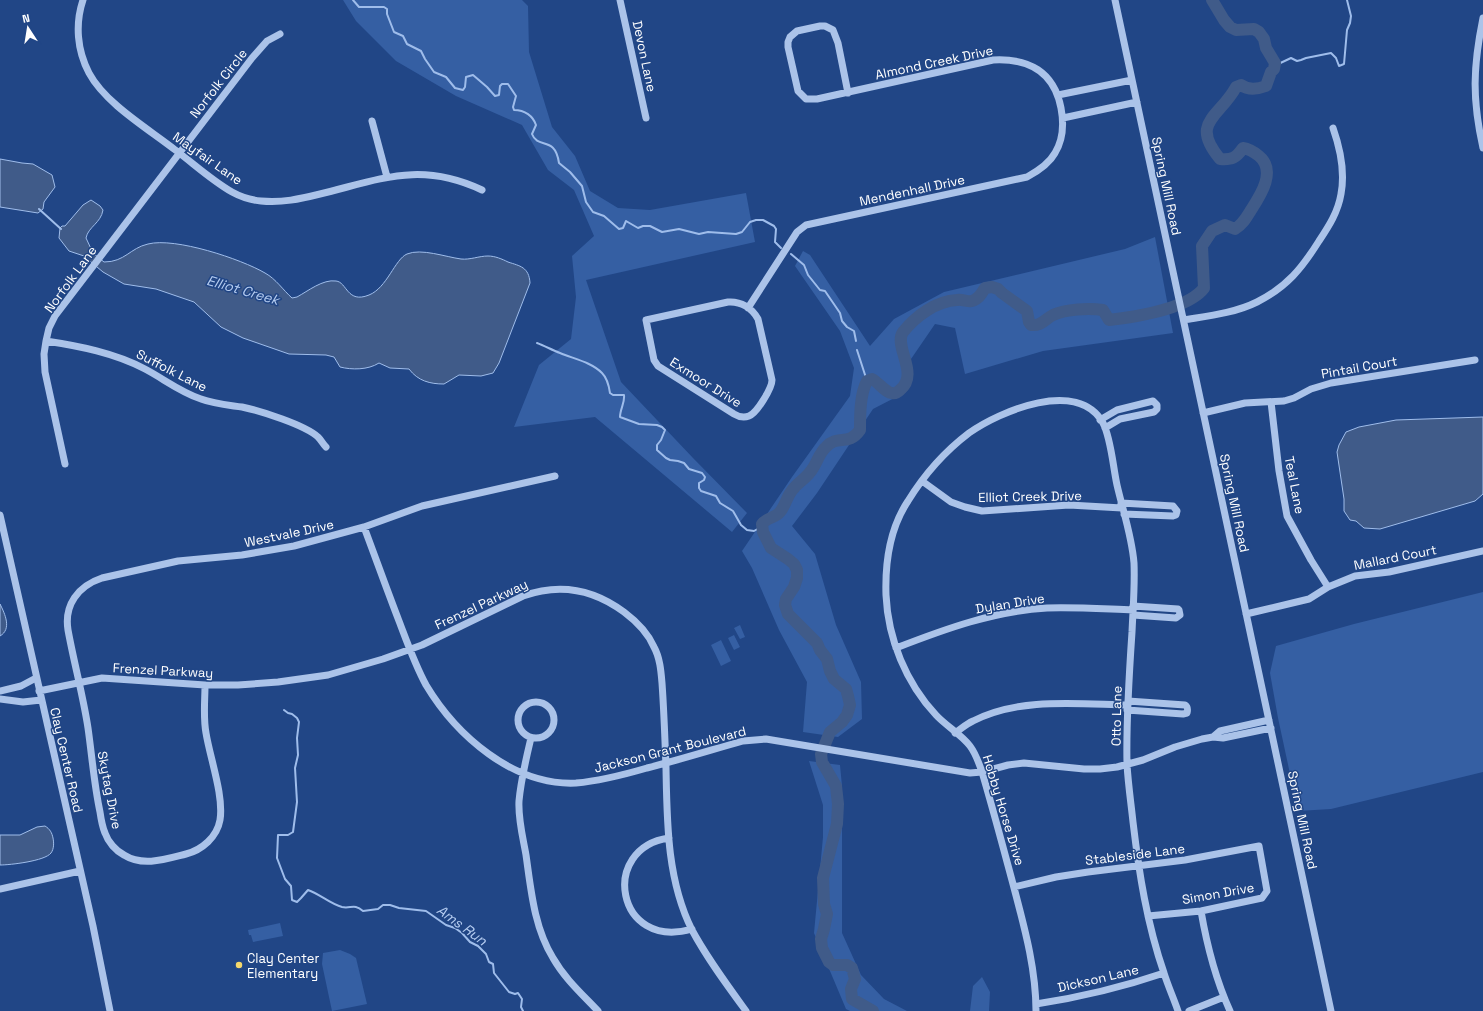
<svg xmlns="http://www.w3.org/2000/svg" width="1483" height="1011" font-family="'Space Grotesk',sans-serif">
  <rect width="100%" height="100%" fill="#214686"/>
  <path fill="#355fa3" d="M343,0H522L528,6L529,52L552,127L575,156L590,191L618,208L650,210L746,193L755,242L586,280L621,382L693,458L747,513L732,532L595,417L514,427L539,365L571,339L576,297L572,256L594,236L574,190L548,170L522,125L456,96L396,61L356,21Z
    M1155,237L1173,333L1043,351L965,374L955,328L935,324L911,359L906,392L873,409L817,493L792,526L815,554L836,625L861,682L862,719L838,737L803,732L807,682L779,630L752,568L742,551L792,477L850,396L854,368L840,331L795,266L803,251L810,255L870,346L894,319L944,292L1125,249Z
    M1483,592V772L1331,809L1298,811L1278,718L1270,673L1276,646L1354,624Z
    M740,625L745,637L740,639L734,628Z
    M734,635L740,647L734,650L728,638Z
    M721,640L731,661L721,666L711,645Z
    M809,761L840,765L842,786V933L861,975L884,999L907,1011H850L846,1009L814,933L823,837V805Z
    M280,923L283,936L253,942L251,935H249L248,930Z
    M340,950L350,954L356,958L367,1004L332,1011L322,964L323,953Z
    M982,977L990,992L989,1011H970L973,986Z"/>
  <path fill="#405b89" stroke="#9fbdeb" d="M0,159L22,163L33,164L52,175L55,187L44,202L43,209L38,213L0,207Z
    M91,200L100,206L103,210C101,223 88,227 86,238L93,253L104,262C125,262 130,248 148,244C175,237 241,259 265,273C276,279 283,290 292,298L297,297C308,291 323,279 336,281C347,282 347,304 369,295C387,288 395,259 407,254C421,248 446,257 461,259C470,260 479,256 488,256C495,256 502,259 508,262C520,266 529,267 530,283L499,363L493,373L481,376L459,375L444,384C430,384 418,381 409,369L390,368L379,363C368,370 352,370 340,367L334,357L326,355L289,354L243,338L221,327L194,302L156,289L124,284L103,272L84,256L69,251L59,238L60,228L62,226H65L83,205Z
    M1483,417V494L1475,501L1380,529L1364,528L1356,521L1350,520L1344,511V499L1337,452L1339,445L1346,432L1359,427L1396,420Z
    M0,604C5,614 12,629 0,636Z
    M45,826C50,829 52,833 53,838C54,843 54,849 51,853C45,861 10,865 0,865V835H20L37,827Z"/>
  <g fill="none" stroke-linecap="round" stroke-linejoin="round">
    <path stroke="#9fbdeb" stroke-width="2" d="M353,0L359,7H384L387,9V14L394,32L403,36L407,44L421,51L425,59L434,72L446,77L455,88L463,90L465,87L466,77L473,75L487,87L495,96L499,95L500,86L502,84H508L516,96L513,107L514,110C525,110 533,116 536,125L532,134C538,150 555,135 559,163L570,172L582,186L586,202L593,212L604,216L619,229L623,228L626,221L638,228L643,226H650L662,232L679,229L699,234L708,232L736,234L742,232L750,222L756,220H763L774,226L776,229L775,242L781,248
      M1274,66L1291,58L1297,61L1301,60L1306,58L1331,53L1336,58L1339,66L1344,64L1347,30L1350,23L1351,16L1347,0
      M39,209L61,229
      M791,254L804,265L808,275L820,290L825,291L840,313L842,321L847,327L854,331L856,341
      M537,343C545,346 552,350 560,353C574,359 591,362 602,373C607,378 609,386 610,393L613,395H624C625,403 620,409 620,417L639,424L657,425L662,427L665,430L661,440L657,445V450L666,458L670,460L678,461L684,463L689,469L702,473L705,477L704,480L699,483V488L701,491L716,496L720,503L733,511L741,525L747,530L754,531L761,527
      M857,350L867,381
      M284,710L288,713L292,714L297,718L299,722L297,738L298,755L295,768L297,802L293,832L288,835H278L277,858L285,879L291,886L292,900L297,902L301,898L308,890C320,894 330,904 342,907C351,909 354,903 363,911L378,909L383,905H390L399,908L426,911L446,925L455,928L462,933L470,942L478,946L486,954L489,962L493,964L494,973L509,992L515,994L518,993L522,999L521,1007L523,1011"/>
    <path stroke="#405b89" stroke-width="12" d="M873,1011L852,999L851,989L855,979L852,968L847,965H833L829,962L822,948L821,939L824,929L827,914L824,904L823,878L837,824L838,804L836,786L822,762L821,754L830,732L842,722L847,715L850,705L848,696L846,689L834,679L830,671L827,659L820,650L817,643L788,614L785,605L786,599L794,587L797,578V570L794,564L788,559L771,548L763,532L762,524C766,518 775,518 780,512C786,505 787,495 794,488C800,481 808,477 813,468C817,462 820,452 826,447C838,434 848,447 860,430C860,415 860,394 867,381L872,379C878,382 886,393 892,393C895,394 898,392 900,390C920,374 893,346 903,332C916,316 936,301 957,300C962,299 968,302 972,301C979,299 982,293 985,288L992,287L998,289L1002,293L1027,311L1029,322L1031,325C1042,326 1045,319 1053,315C1066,309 1089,308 1103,310L1109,320C1134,317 1188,309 1204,288L1202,246L1212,231L1225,225L1235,229C1243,224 1246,218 1251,210C1260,196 1277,171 1259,156C1254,152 1250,149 1243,148C1236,158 1232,160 1220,159C1189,122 1220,117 1236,87L1241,85C1248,90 1258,89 1266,86L1271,72L1274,69L1275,63L1266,48L1264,39L1259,32L1254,29L1236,30L1230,27L1224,20L1212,0"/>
    <path stroke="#abc3e9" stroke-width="7" d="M83,0C75,24 77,50 89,73C105,103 147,128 174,149C193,163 211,180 232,192C241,197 251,200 261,201C282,203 300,199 320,194C382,179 420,161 482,190
      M620,0L646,118
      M1115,0L1331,1011
      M1483,18C1473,67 1472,99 1483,148
      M1058,95L1132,80
      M1063,118L1137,102
      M372,121L387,177
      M728,302C741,301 752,308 758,319L772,380C772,388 757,413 749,416C744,418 739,417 734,414L658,366L654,360L646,320Z
      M748,308L797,232L806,225L1027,177C1038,171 1049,164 1055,153C1063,140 1064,124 1061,108C1054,72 1029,58 993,60L817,99H806L798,91L788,47V42L790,37L797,31L820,26H825L833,30L838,43L848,93
      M1184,320C1208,316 1235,313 1257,302C1287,287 1302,268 1319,241C1329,226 1338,212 1341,194C1345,173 1340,148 1333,128
      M46,341C79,346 115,353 145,369C164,379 180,392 201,399C214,404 228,405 242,407C261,411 305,425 318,437C321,440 323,444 326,447
      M1271,402L1279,471L1287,516L1311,560L1328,587
      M1203,413L1245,403L1284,401L1294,398L1311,389L1331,383L1475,360
      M1100,420L1117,410L1153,401L1157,405V409L1154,412L1120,419L1105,428
      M65,464L45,372L44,354L46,341L49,328L55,316L252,58L267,41L280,34
      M922,481L951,502L965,507L982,511L1069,505L1122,508
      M1121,503L1173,506L1177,511L1176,515L1173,516L1124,514
      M0,515L93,926L110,1011
      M364,527C376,559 387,590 399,621C407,642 415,665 426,685C456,735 513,786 576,783C600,781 623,775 647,768C679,760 711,750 743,741L766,739L970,773L982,772L1008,765L1024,763L1084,769H1100L1117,767L1143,760L1175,747L1202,739L1213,737L1223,738L1271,728
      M1246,614L1309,599L1328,587L1355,576L1389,572L1483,551
      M1133,615L1176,618L1180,615L1179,610L1178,609L1133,606
      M896,648C945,629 994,611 1047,608C1075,607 1104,609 1133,610
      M205,685C205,701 203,717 206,733C210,758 224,796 220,820C217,837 202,850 186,854C166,859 143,867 124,855C116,851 108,842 105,833C102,826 101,819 100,812C94,784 92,756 88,728C83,695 74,663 68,630C64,605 78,586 102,578L178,561L242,555L294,546L364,527L422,506L555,476
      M0,691L21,686L36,678
      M39,691L102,678L205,685H238L278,682L328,675L383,659L422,645L523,596C559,583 593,589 624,612C636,621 648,633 654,647C660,658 661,671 662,683C664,711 665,740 666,768C667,822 667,880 692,930C707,958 727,985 746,1011
      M0,699L23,702L41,700
      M518 720a18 18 0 1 1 36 0a18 18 0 1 1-36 0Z
      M1127,710L1183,714L1187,713C1188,709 1188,707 1185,705L1128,701
      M955,733C961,729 966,724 973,721C1019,697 1078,704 1128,705
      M1213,737L1220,731L1269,720
      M531,738C526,759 521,779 519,801C518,819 523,838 526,855C531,890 534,927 553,958C565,979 582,994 598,1011
      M669,838C599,848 616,951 692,929
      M1014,887L1056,877L1088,872L1185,860L1259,846L1267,891L1262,898L1201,911L1148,916
      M0,889L80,871
      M1201,911C1207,946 1215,978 1230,1011
      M1036,1004C1082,997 1120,988 1164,973
      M1036,1011C1036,968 1024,926 1013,884C1003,847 993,809 982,772C979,763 976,754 970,746C961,734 946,726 936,715C906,683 888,639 886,595C885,564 890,528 908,501C924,475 944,452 969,433C1000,411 1078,378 1103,423C1111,438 1113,467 1117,485C1123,511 1132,537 1134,563C1135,586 1133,609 1132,632C1129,676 1126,720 1127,764C1128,783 1131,803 1133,822C1139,873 1147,924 1164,973C1168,986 1174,999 1178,1011
      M1189,1011L1224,997"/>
  </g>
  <circle fill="#f6d86c" stroke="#214686" stroke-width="1.5" cx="239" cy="965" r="4"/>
  <g text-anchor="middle" stroke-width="3" stroke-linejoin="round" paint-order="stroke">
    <g font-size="13" fill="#fff" stroke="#214686">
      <text transform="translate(645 56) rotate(78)" y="5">Devon Lane</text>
      <text transform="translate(934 62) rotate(-12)" y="5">Almond Creek Drive</text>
      <text transform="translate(218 83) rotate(-52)" y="5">Norfolk Circle</text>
      <text transform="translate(208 158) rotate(35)" y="5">Mayfair Lane</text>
      <text transform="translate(1167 186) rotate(78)" y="5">Spring Mill Road</text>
      <text transform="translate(912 190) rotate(-12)" y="5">Mendenhall Drive</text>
      <text transform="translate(70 279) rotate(-54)" y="5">Norfolk Lane</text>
      <text transform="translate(1359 367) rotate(-10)" y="5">Pintail Court</text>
      <text transform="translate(172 370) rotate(27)" y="5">Suffolk Lane</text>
      <text transform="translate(706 382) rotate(32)" y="5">Exmoor Drive</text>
      <text transform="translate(1295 485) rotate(79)" y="5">Teal Lane</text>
      <text transform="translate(1030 496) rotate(-1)" y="5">Elliot Creek Drive</text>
      <text transform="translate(1235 503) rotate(78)" y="5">Spring Mill Road</text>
      <text transform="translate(289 533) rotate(-12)" y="5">Westvale Drive</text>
      <text transform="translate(1395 557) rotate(-11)" y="5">Mallard Court</text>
      <text transform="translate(1010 603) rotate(-9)" y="5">Dylan Drive</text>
      <text transform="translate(481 604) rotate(-25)" y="5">Frenzel Parkway</text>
      <text transform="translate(163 670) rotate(3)" y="5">Frenzel Parkway</text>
      <text transform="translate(1116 716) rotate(-89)" y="5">Otto Lane</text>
      <text transform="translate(670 749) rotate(-14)" y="5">Jackson Grant Boulevard</text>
      <text transform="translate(67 760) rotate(77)" y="5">Clay Center Road</text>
      <text transform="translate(110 790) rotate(79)" y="5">Skytag Drive</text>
      <text transform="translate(1004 810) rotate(73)" y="5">Hobby Horse Drive</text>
      <text transform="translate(1303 820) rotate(78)" y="5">Spring Mill Road</text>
      <text transform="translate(1135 854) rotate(-7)" y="5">Stableside Lane</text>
      <text transform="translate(1218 893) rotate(-10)" y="5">Simon Drive</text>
      <text transform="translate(1098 978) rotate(-13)" y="5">Dickson Lane</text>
    </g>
    <g font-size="13" fill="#fff" stroke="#214686" text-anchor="start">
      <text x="247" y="963">Clay Center<tspan x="247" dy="15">Elementary</tspan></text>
    </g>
    <g font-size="14" font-style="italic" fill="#b6cdf1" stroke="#214686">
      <text transform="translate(243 290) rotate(16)" y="5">Elliot Creek</text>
      <text transform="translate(462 925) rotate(36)" y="5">Ams Run</text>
    </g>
  </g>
  <g transform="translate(28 28) rotate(348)" stroke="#214686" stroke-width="3" paint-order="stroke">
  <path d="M0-3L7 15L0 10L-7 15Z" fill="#ffffff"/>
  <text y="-6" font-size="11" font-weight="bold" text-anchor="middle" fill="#ffffff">N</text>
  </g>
</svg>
